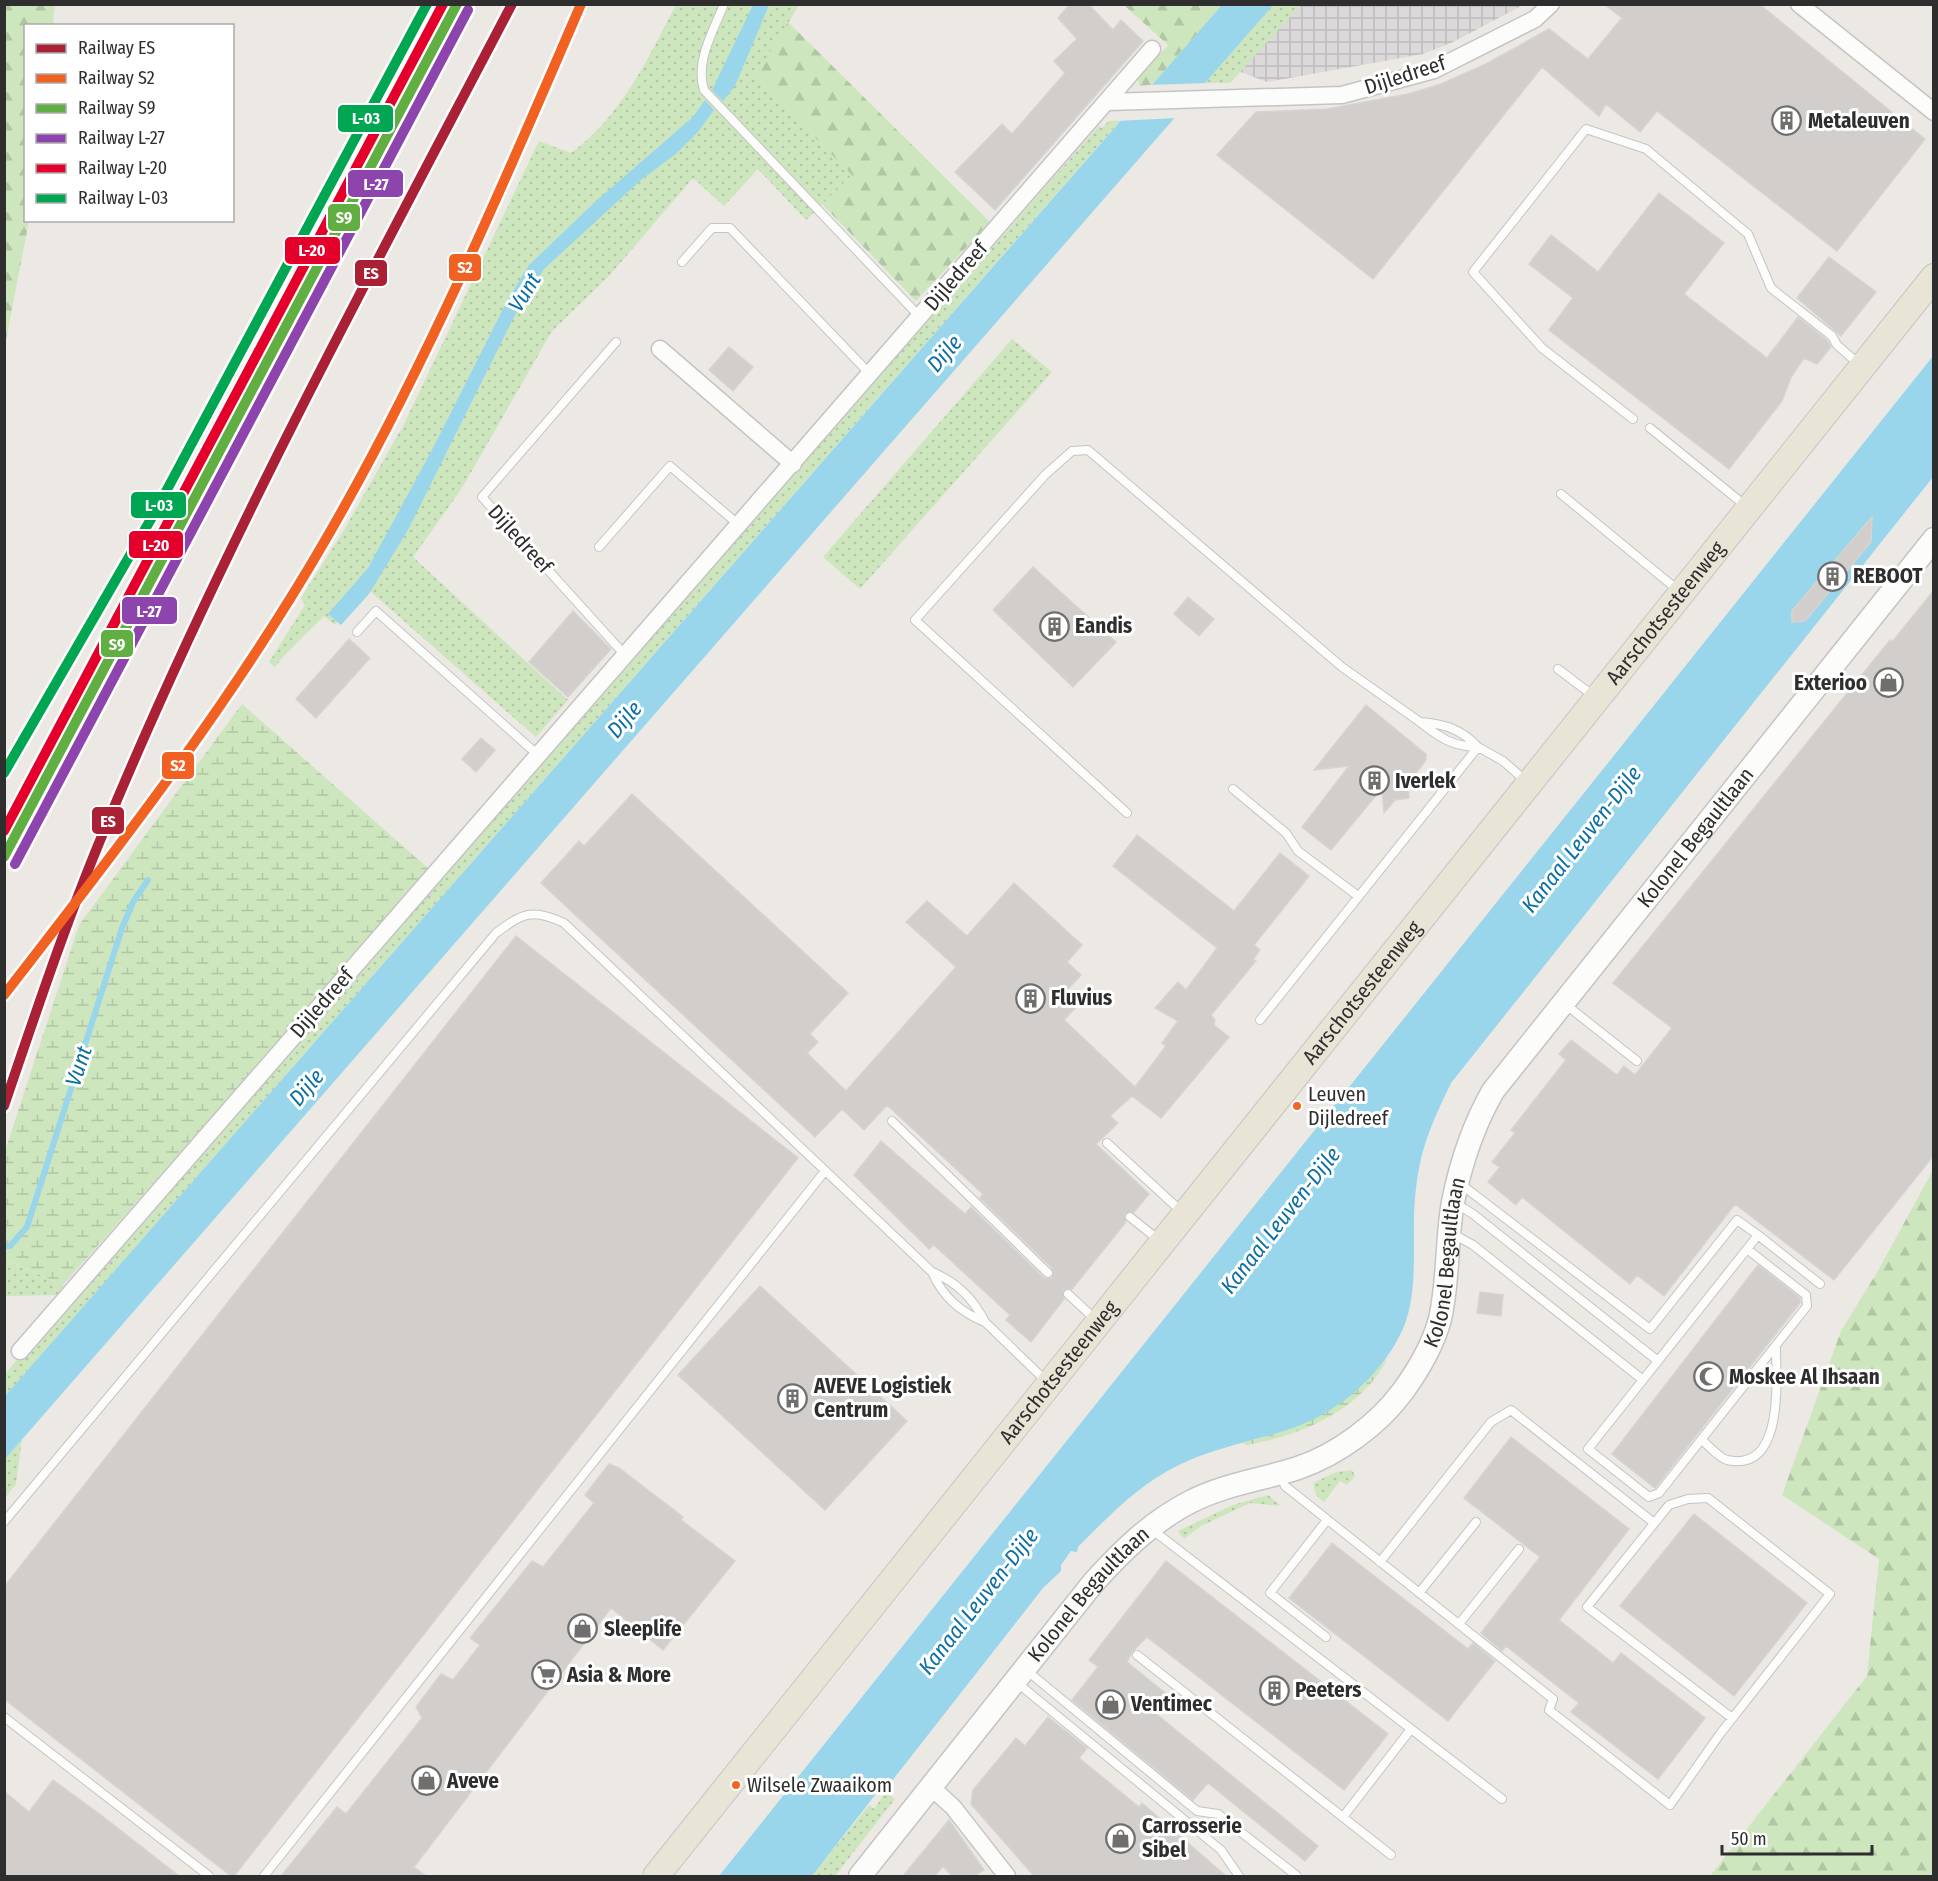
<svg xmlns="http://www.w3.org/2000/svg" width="1938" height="1881" font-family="'Fira Sans Condensed',sans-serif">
  <defs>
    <pattern id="industrial-grid" width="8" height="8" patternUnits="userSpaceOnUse" patternTransform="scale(1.5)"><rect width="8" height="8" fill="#dcd9db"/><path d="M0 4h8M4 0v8" fill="none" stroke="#bdbbbc"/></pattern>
    <pattern id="grass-dots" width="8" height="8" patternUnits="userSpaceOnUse" patternTransform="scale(1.5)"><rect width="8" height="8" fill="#cee6be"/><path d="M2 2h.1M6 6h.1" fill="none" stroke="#b1c6a4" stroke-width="1.8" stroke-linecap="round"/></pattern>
    <pattern id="forest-firs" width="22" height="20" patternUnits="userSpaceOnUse" patternTransform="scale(1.5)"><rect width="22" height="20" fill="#cee6be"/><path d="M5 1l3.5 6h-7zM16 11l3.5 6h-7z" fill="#b1c6a4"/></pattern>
    <pattern id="wetland-marsh" width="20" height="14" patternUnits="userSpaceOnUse" patternTransform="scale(1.5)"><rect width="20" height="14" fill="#cee6be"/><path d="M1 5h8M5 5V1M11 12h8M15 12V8" fill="none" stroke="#b1c6a4"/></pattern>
  </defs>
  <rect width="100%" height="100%" fill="#ece8e4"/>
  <path fill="url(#industrial-grid)" d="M1124,5H1523L1453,42L1423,54L1267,82L1169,45Z"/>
  <path fill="url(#grass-dots)" d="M676,5H799L756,77L852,175L806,220L758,169L724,206L693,178L609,276L552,331L462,488L413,557L568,700L536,737L363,585L335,625L324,616L283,657L275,667L269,662L305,605L301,598L344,530L404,424L539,141L571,153C621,117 648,58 676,5Z
    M1273,5H1301L1230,83H1203Z
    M1120,120V121L5,1396V1374L20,1356L1099,126L1102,128L1109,121Z
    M1012,339L1052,372L860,589L823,557Z
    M4,1259L63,1285L59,1295L5,1296Z
    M22,1439L16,1484L5,1498V1459Z
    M1352,1470L1355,1476L1347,1485L1340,1481L1324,1502L1316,1495L1313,1483L1336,1472Z
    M1268,1495L1281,1506L1250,1503L1201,1526L1184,1539L1178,1531L1233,1505Z
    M886,1792L895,1799L835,1876H812L869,1805L874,1809Z"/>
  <path fill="url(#forest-firs)" d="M5,4L55,5L53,25L26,26V220L29,221L5,345Z
    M1124,5H1222L1152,85L1139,86L1138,79L1168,45Z
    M788,22L990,222L916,301L822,204L852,175L755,77Z
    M1933,1170V1876H1710L1867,1676L1879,1559L1782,1495L1841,1331L1879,1269Z"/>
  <path fill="url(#wetland-marsh)" d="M242,704L430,870L63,1285L5,1259V1151L79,925Z
    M1388,1357C1363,1410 1300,1436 1246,1445L1243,1442C1307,1427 1346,1409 1388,1357Z"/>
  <path fill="#99d6ec" d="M753,5H769L735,86L723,101L712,90Z
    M1222,5H1273L5,1459V1396Z
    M705,100L714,110L698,132L677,153L641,180L544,269L515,315L408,530L369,594L341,625L328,614L368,568L433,448L507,301L529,265L596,201L693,117Z
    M1933,356V477L1451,1083C1431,1125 1419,1150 1415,1198C1411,1242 1421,1297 1399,1337C1376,1381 1334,1415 1287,1430C1250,1442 1214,1448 1179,1465C1138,1485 1110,1515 1078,1547L1077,1552L1071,1551L1061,1565V1571L1043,1588L884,1791L879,1790L812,1876H719Z"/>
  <path fill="#ece8e4" d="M1208,83L1177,118L1116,121L1147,85Z"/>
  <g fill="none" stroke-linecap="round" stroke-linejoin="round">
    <path stroke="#99d6ec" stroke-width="6" d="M4,1246H10L27,1227L122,928L133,902L148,880"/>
  </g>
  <path fill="#d1cecb" stroke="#d7d4d0" stroke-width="1.5" d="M1070,4H1088L1113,30L1121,20L1143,41L995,210L955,172L1002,124L1012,134L1065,73L1054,61L1077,39L1058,18Z
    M1604,4H1759L1925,139L1837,251L1657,111L1640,132L1606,104L1599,116L1542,67L1373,279L1217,155L1256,112L1327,109L1408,94L1441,84L1486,64L1549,29L1588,59L1622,18Z
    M1659,193L1724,243L1684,294L1767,358L1798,317L1827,340L1831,347L1817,364L1804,358L1791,377L1782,401L1729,469L1549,330L1573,298L1529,264L1551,235L1598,272Z
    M1829,257L1876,292L1841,336L1797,298Z
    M729,347L753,367L733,391L709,370Z
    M1872,517L1871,542L1805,621L1792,622V611Z
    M1033,567L1116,642L1073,687L993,610Z
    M1934,590V1155L1834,1280L1735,1204L1664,1296L1637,1275L1630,1284L1522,1197L1516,1205L1488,1182L1500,1167L1492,1162L1515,1133L1511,1130L1566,1060L1559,1054L1571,1040L1617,1075L1624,1066L1635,1075L1672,1028L1613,983L1890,640L1892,642Z
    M1188,597L1214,619L1199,636L1174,614Z
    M573,611L611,649L568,697L529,662Z
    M349,639L370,658L316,718L296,699Z
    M1366,705L1426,754V760L1408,784L1409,798L1395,800L1384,813L1382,788L1331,850L1302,827L1349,766L1314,770Z
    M481,738L495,750L476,772L462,759Z
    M632,794L848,993L810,1034L818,1042L807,1053L846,1091L956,967L906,922L927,901L967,936L1014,883L1082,945L1067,962L1081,975L1065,992L1079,1004L1064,1020L1135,1087L1166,1046L1162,1043L1178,1021L1155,1008L1178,982L1186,990L1217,948L1113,866L1137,835L1234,911L1280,853L1309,876L1254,945L1260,950L1253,959L1256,961L1211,1015L1215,1020L1214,1025L1229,1037L1161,1118L1132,1096L1110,1116L1118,1123L1096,1144L1149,1194L1134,1212L1125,1214L1126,1222L1072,1289L1063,1290L1064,1299L1031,1342L1006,1320L1010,1315L934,1245L929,1249L854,1175L881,1141L965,1214L971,1207L1044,1278H1052V1268L980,1198L983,1194L887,1105L864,1130L842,1109L815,1137L541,883L579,841L584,846Z
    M516,936L798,1158L234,1876H231L4,1699V1587Z
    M1758,1265L1800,1298V1303L1655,1488L1612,1454Z
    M760,1286L907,1421L825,1510L678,1375Z
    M1480,1292L1503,1295L1501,1316L1477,1313Z
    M1511,1437L1629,1529L1559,1620L1613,1663L1621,1653L1705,1718L1658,1779L1571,1712L1579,1703L1506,1646L1502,1651L1481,1633L1540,1557L1464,1498Z
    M609,1464L619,1468L683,1517L681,1520L735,1561L663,1650L611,1608L414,1867L426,1876H281L337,1807L346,1814L422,1718L416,1707L441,1674L453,1680L480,1645L470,1638L532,1561L543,1567L594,1503L585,1495Z
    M1694,1514L1807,1603L1734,1696L1620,1606Z
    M1332,1543L1468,1649L1473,1643L1495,1661L1448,1721L1289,1598Z
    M1166,1561L1388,1734L1344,1790L1147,1637L1132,1652L1127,1662L1169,1696L1155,1713L1318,1846L1305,1861L1208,1783L1193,1800L1072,1700L1098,1667L1089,1660Z
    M1048,1717L1087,1748L1079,1758L1139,1807L1142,1803L1226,1876H1034L971,1804L973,1790L1016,1738L1025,1746Z
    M53,1780L101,1815L179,1876H4V1791L29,1812Z
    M949,1820L984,1870L974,1876H952L943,1866L935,1876H903Z"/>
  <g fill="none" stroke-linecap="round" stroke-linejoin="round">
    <defs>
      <path id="lane" d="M724,4C713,32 695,61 704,90L920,317
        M682,262L712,228H730L870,374
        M616,342L482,497L624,654
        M1633,419L1542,348L1473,272L1586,129L1646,149L1748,234L1771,288L1832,336L1837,345L1861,366
        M1650,428L1747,507
        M1561,494L1679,591
        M599,547L670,466L739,525
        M357,632L376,611L538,755
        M1558,669L1595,697
        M1420,722C1445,724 1461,729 1478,747C1453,747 1439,737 1420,722Z
        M1233,789L1286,833L1298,851L1358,896
        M1127,813L915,620L1045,475L1072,451L1088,450L1342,667L1420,722
        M1565,1004L1637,1061
        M1260,1020L1478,747L1503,761L1528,783
        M892,1121L1048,1273
        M1107,1143L1182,1212
        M1458,1182L1650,1329L1737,1220L1758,1235
        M1455,1203L1473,1214L1658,1361
        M1130,1217L1160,1241
        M1451,1233L1473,1245L1643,1380
        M1747,1249L1806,1295L1807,1306L1659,1493L1649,1497L1588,1449C1641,1382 1694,1315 1747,1249L1758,1235L1820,1284
        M932,1272C957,1282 973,1298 985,1322C960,1312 943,1297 932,1272Z
        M1068,1294L1096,1320
        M985,1322L1047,1382
        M1702,1440C1708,1445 1719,1458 1727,1460C1785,1473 1776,1380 1776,1345
        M1280,1474L1285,1486L1553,1699L1549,1710L1670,1805L1720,1734L1830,1594L1708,1498L1688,1499L1669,1505L1587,1607L1732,1718
        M4,1522L496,933C523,913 532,908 564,923L932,1272
        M1150,1528L1502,1799
        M1380,1562L1491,1422L1511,1410L1654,1523
        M1419,1593L1476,1522
        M1459,1624L1519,1549
        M1326,1637L1270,1593L1327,1520
        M1137,1655L1391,1855
        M1025,1669L1197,1811L1218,1814L1297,1876
        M1015,1681L1221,1850L1239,1876
        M4,1717L209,1876
        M1343,1817L1411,1729
        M264,1876L825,1171"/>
      <path id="street" d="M1799,4L1934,112
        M1108,102L1342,95L1434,70L1535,19L1551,4
        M660,349L793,464
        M20,1351L1152,49
        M931,1787L953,1807L1007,1876"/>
      <g id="secondary">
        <path id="s1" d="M860,1876L1093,1583C1122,1551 1151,1522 1190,1502C1225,1484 1261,1480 1298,1468C1337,1455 1379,1424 1403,1391C1419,1369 1433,1345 1440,1319C1449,1280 1446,1240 1453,1202C1461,1162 1473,1126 1493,1091L1934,539"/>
      </g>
      <g id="primary">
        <path id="s2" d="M656,1876L1934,277"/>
      </g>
    </defs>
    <use href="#lane" stroke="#c5c4c5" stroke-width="10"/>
    <use href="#street" stroke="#c5c4c5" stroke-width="19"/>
    <use href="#secondary" stroke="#c5c4c5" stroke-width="25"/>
    <use href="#primary" stroke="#c6c5c4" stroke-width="28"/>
    <use href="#lane" stroke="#fcfcfb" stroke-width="8"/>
    <use href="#street" stroke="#fcfcfb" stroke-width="16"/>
    <use href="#secondary" stroke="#fcfcfb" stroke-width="22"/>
    <use href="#primary" stroke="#e8e4d6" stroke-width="26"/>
    <defs>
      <path id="rail-1" d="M4,1106C37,1009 69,913 109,819C226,539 371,273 512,4"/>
      <path id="rail-2" d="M4,995C120,846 236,696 330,532C427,363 504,183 581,4"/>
      <path id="rail-3" d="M4,857L457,4"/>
      <path id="rail-4" d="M15,864L468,10"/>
      <path id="rail-5" d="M4,831L443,4"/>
      <path id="rail-6" d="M4,773L155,512L427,4"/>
    </defs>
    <use href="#rail-1" stroke="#fff" stroke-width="15"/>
    <use href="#rail-2" stroke="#fff" stroke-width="15"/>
    <use href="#rail-3" stroke="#fff" stroke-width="15"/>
    <use href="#rail-4" stroke="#fff" stroke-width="15"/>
    <use href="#rail-5" stroke="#fff" stroke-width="15"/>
    <use href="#rail-6" stroke="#fff" stroke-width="15"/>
    <use href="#rail-1" stroke="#aa2135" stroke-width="10"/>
    <use href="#rail-2" stroke="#f16122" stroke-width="10"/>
    <use href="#rail-3" stroke="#61ae43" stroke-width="10"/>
    <use href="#rail-4" stroke="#8e44ad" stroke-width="10"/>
    <use href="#rail-5" stroke="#e4002b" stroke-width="10"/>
    <use href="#rail-6" stroke="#00a651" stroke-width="10"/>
  </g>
  <defs>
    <symbol id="building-ring" viewBox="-11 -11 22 22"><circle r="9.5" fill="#fff" stroke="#706f6e" stroke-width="1.5"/><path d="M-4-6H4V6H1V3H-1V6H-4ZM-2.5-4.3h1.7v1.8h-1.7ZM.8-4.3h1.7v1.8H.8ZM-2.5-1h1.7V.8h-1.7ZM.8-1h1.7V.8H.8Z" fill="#706f6e"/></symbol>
    <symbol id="shop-ring" viewBox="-11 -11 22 22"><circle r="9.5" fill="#fff" stroke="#706f6e" stroke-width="1.5"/><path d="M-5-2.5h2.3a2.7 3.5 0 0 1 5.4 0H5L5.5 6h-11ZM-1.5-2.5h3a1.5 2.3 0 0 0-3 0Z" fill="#706f6e"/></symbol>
    <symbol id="mosque-ring" viewBox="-11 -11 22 22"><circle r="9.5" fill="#fff" stroke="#706f6e" stroke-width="1.5"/><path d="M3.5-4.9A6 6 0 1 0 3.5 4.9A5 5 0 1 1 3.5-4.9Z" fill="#706f6e"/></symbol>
    <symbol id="supermarket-ring" viewBox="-11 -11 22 22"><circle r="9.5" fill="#fff" stroke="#706f6e" stroke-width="1.5"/><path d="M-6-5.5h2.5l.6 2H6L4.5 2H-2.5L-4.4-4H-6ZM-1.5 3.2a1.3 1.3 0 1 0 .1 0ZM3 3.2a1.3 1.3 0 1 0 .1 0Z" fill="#706f6e"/></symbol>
  </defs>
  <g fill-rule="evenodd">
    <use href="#building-ring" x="1770" y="104" width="33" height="33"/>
    <use href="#building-ring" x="1816" y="560" width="33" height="33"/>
    <use href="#building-ring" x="1038" y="610" width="33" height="33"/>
    <use href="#shop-ring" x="1872" y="666" width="33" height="33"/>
    <use href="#building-ring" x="1358" y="764" width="33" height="33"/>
    <use href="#building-ring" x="1014" y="982" width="33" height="33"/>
    <use href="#mosque-ring" x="1692" y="1360" width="33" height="33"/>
    <use href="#building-ring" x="776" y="1382" width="33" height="33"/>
    <use href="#shop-ring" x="566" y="1612" width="33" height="33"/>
    <use href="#supermarket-ring" x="530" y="1658" width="33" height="33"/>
    <use href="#building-ring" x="1258" y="1674" width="33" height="33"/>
    <use href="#shop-ring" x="1094" y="1688" width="33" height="33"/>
    <use href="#shop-ring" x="410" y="1764" width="33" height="33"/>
    <use href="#shop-ring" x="1104" y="1822" width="33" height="33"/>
  </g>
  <g fill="#f26522" stroke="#fff" stroke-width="2">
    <circle cx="1297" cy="1106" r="5"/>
    <circle cx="736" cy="1785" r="5"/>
  </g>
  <g text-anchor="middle" stroke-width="6" stroke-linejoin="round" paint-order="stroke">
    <g font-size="20" fill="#2e2e2e" stroke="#fff" text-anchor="start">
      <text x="1308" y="1101">Leuven<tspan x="1308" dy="24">Dijledreef</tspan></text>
      <text x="747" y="1792">Wilsele Zwaaikom</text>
    </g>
    <g font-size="21" fill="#2e2e2e" stroke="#fff">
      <text transform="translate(1405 75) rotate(-18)" y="7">Dijledreef</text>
      <text transform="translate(956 276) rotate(-49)" y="7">Dijledreef</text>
      <text transform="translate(520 539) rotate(48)" y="7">Dijledreef</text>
      <text dy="7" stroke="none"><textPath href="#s2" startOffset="1617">Aarschotsesteenweg</textPath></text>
      <text dy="7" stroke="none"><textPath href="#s1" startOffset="1389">Kolonel Begaultlaan</textPath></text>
      <text dy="7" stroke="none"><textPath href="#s2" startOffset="1131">Aarschotsesteenweg</textPath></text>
      <text transform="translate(322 1003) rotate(-49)" y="7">Dijledreef</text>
      <text dy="7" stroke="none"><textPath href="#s1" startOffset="885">Kolonel Begaultlaan</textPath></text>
      <text dy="7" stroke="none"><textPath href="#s2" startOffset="645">Aarschotsesteenweg</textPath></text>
      <text dy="7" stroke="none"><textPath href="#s1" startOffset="363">Kolonel Begaultlaan</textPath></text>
    </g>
    <g font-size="21" font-weight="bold" fill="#2e2e2e" stroke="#fff" text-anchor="start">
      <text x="1808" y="128">Metaleuven</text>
      <text x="1853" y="583">REBOOT</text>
      <text x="1075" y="633">Eandis</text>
      <text x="1867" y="690" text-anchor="end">Exterioo</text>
      <text x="1395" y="788">Iverlek</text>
      <text x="1051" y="1005">Fluvius</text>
      <text x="1729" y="1384">Moskee Al Ihsaan</text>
      <text x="814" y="1393">AVEVE Logistiek<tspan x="814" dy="24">Centrum</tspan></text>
      <text x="604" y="1636">Sleeplife</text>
      <text x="567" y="1682">Asia &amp; More</text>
      <text x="1295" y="1697">Peeters</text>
      <text x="1131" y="1711">Ventimec</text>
      <text x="447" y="1788">Aveve</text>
      <text x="1142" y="1833">Carrosserie<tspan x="1142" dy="24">Sibel</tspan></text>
    </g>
    <g font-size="22" font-style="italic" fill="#0d6fa3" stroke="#fff">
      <text transform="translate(524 292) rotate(-58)" y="8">Vunt</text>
      <text transform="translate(944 353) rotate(-49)" y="8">Dijle</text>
      <text transform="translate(624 719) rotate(-49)" y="8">Dijle</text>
      <text transform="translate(1581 839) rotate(-52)" y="8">Kanaal Leuven-Dijle</text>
      <text transform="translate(78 1066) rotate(-72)" y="8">Vunt</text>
      <text transform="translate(306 1087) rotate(-49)" y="8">Dijle</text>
      <text transform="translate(1280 1220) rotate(-52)" y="8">Kanaal Leuven-Dijle</text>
      <text transform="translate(978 1601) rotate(-52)" y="8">Kanaal Leuven-Dijle</text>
    </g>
  </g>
  <g stroke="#fff" stroke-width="2">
    <rect x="337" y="104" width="57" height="29" rx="6" fill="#00a651"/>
    <rect x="347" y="169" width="57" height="29" rx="6" fill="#8e44ad"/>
    <rect x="327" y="203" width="34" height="29" rx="6" fill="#61ae43"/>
    <rect x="284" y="236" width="57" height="29" rx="6" fill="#e4002b"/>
    <rect x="448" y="253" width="34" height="29" rx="6" fill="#f16122"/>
    <rect x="354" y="259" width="34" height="28" rx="6" fill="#aa2135"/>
    <rect x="130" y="491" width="57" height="28" rx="6" fill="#00a651"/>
    <rect x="128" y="530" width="56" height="29" rx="6" fill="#e4002b"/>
    <rect x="121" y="596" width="57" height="29" rx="6" fill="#8e44ad"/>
    <rect x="100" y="629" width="34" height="29" rx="6" fill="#61ae43"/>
    <rect x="161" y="751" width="34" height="29" rx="6" fill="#f16122"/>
    <rect x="91" y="806" width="34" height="29" rx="6" fill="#aa2135"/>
  </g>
  <g font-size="16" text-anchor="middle" font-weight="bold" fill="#fff">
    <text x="366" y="124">L-03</text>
    <text x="376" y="190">L-27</text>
    <text x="344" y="223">S9</text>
    <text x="312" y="256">L-20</text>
    <text x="465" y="273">S2</text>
    <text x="371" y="279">ES</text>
    <text x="159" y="511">L-03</text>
    <text x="156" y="551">L-20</text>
    <text x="149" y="617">L-27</text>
    <text x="117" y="650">S9</text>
    <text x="178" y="771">S2</text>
    <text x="108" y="827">ES</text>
  </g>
  <rect width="1938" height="1881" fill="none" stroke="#2e2e2e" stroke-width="12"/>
  <rect x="24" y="24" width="210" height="198" fill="#ffffff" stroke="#ababab" stroke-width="1.5"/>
  <rect x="36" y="44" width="30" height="9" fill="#aa2135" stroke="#ababab" stroke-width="1.5"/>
  <text x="78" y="54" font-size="18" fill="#2e2e2e">Railway ES</text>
  <rect x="36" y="74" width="30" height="9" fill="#f16122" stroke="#ababab" stroke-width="1.5"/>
  <text x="78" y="84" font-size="18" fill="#2e2e2e">Railway S2</text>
  <rect x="36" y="104" width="30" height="9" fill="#61ae43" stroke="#ababab" stroke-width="1.5"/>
  <text x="78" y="114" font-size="18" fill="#2e2e2e">Railway S9</text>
  <rect x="36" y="134" width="30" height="9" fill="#8e44ad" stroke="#ababab" stroke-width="1.5"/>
  <text x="78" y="144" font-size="18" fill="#2e2e2e">Railway L-27</text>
  <rect x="36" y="164" width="30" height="9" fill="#e4002b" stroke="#ababab" stroke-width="1.5"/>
  <text x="78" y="174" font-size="18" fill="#2e2e2e">Railway L-20</text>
  <rect x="36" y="194" width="30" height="9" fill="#00a651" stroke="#ababab" stroke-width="1.5"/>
  <text x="78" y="204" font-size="18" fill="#2e2e2e">Railway L-03</text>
  <path d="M1722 1845v9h150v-9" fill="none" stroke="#2e2e2e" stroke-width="3"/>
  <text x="1731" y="1845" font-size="18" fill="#2e2e2e" stroke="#ffffff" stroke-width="4.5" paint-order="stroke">50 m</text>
</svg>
